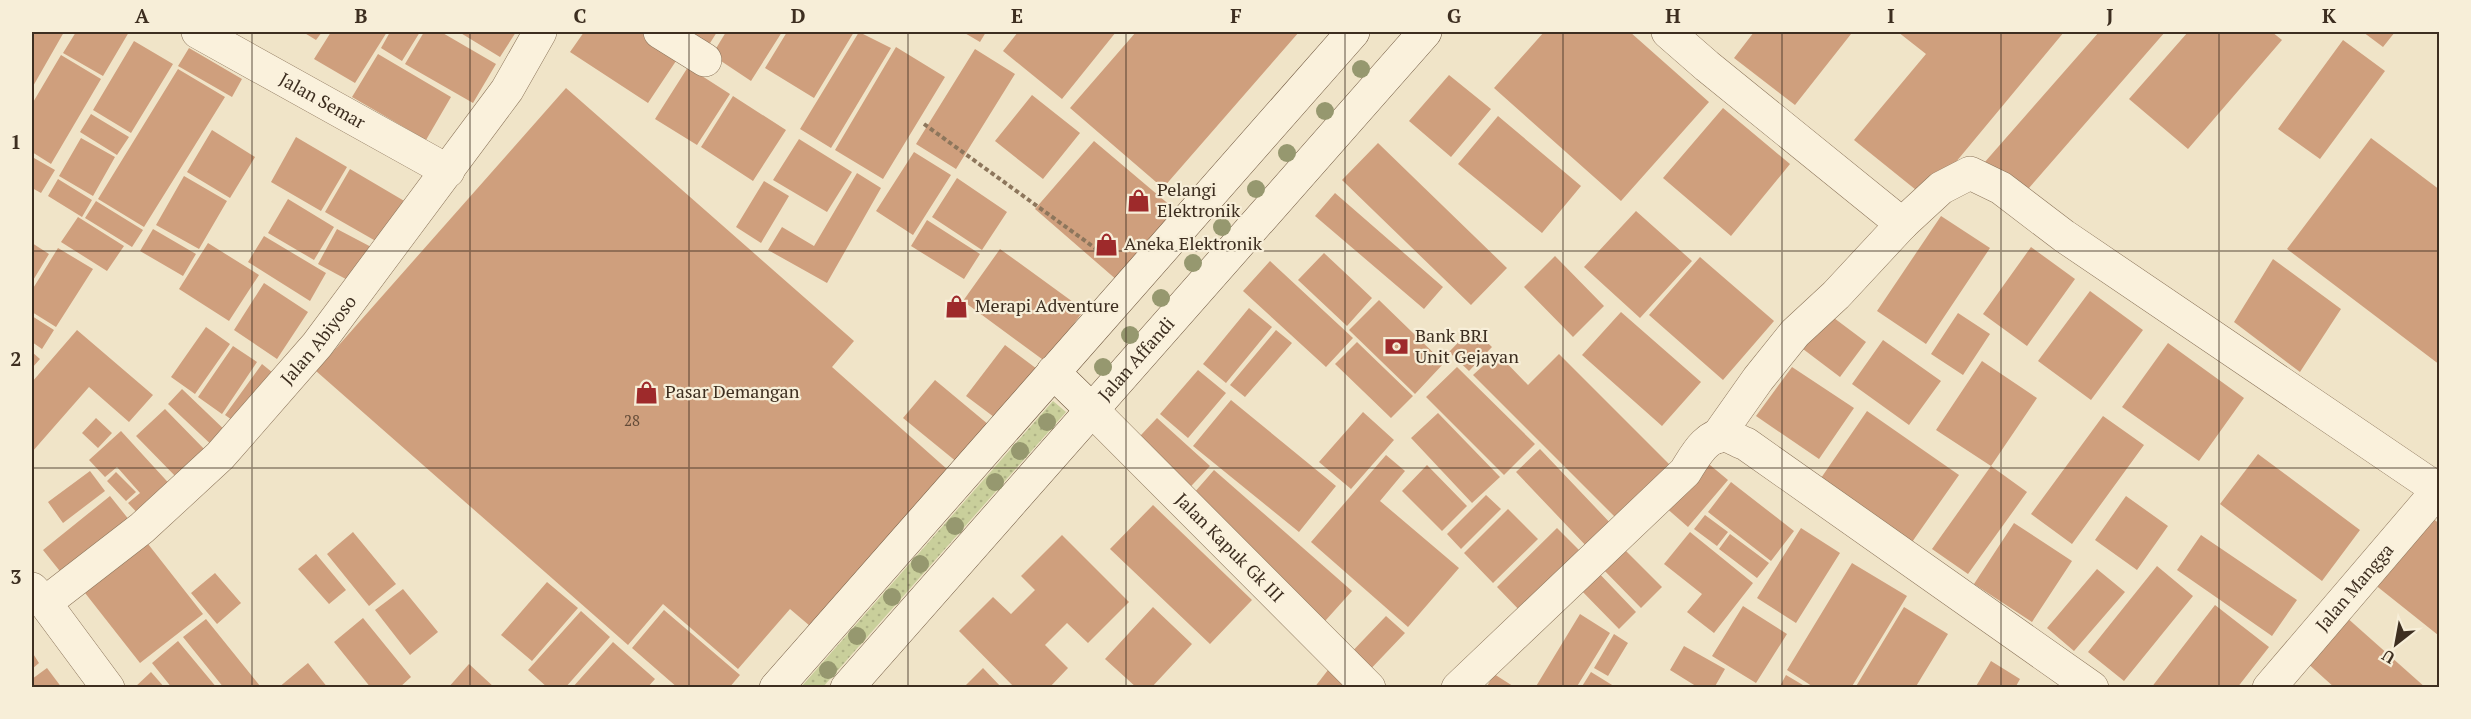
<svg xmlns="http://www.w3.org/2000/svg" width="2471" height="719" font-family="'PT Serif',serif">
  <defs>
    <pattern id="park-dots" width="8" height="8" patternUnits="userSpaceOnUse" patternTransform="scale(1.5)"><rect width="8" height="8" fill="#c9cf9b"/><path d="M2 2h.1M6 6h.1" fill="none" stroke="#aeb285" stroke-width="1.8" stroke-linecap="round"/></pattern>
  </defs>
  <rect width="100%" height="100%" fill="#f0e4c8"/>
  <path fill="url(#park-dots)" d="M1053,401L1066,412L823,687H801Z"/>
  <path fill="#cf9f7d" d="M32,32H64L32,88Z
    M76,32H129L103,76L63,53Z
    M303,32H322L316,40Z
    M331,32H387L355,83L314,59Z
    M390,32H420L402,61L381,48Z
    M424,32H441L496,64L473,103L405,64Z
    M459,32H516L500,57Z
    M584,32H645L680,55L648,103L570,52Z
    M673,32H717L705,51Z
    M726,32H782L751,81L712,55Z
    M787,32H854L814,98L765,68Z
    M859,32L891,48L831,148L800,129Z
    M963,32H986L980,42Z
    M1018,32H1116L1062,99L1003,51Z
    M1136,32H1299L1163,188L1070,108Z
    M1544,32H1630L1709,102L1621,201L1494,88Z
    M1754,32H1848L1851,34L1795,105L1734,58Z
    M1898,32H2064L1926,198L1854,140L1926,54Z
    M2099,32H2165L2022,196L1984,163Z
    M2188,32H2272L2282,40L2188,149L2129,99Z
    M2363,32H2395L2383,47Z
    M2343,40L2385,71L2320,159L2278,129Z
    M134,41L173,64L131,133L93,110Z
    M896,47L945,77L883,179L835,150Z
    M189,48L242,79L232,97L178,66Z
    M975,49L1015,74L956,169L916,144Z
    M378,54L451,97L426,140L352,97Z
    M61,55L101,79L51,164L32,152V104Z
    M688,67L730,94L697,145L655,119Z
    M178,69L225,97L144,227L98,199Z
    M1449,75L1491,109L1451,157L1409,121Z
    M566,88L854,341L832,367L948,470L810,626L790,609L738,669L663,604L628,645L316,371Z
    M1032,95L1080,133L1043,179L995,141Z
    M733,96L786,130L753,181L701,147Z
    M1723,108L1790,164L1731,236L1663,178Z
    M91,114L129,137L117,155L80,132Z
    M1498,116L1581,186L1542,233L1458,164Z
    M212,130L255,157L230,198L187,172Z
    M296,137L347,167L321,211L271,182Z
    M81,138L115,157L93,196L59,176Z
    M2371,138L2440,190V365L2287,249Z
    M799,139L852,172L827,212L773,180Z
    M1094,141L1178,212L1118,281L1035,209Z
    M1378,143L1507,268L1471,305L1342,180Z
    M914,152L951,175L913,235L876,211Z
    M34,158L55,170L41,193L32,188V163Z
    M350,169L406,202L381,244L325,212Z
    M857,173L881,188L827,283L768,250L782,227L814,246Z
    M184,176L227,201L199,249L156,225Z
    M957,178L1007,212L982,250L932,217Z
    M58,179L92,200L82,217L48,196Z
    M764,181L789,196L761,243L736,227Z
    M1335,193L1443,287L1424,309L1315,216Z
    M288,199L334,227L314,260L268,233Z
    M96,201L143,230L132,247L85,218Z
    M1636,211L1692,261L1640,318L1584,267Z
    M1941,216L1990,248L1926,344L1877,311Z
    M78,217L124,246L107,271L61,242Z
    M927,220L980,254L964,279L911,246Z
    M153,229L196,254L183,276L140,251Z
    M337,229L375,249L355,284L318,264Z
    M264,236L326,273L310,301L248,262Z
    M32,243L49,254L32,282Z
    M208,243L259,275L229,321L179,289Z
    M2031,247L2075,279L2027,346L1983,314Z
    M58,248L93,269L56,327L32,312V290Z
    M1000,249L1084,310L1046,362L963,301Z
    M1324,253L1372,298L1347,326L1298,280Z
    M1555,256L1604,306L1573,337L1524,287Z
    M1700,257L1774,321L1723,380L1649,315Z
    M2273,259L2341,309L2300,372L2234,322Z
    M1270,261L1353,338L1326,367L1243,291Z
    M264,283L308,312L277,359L234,330Z
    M2090,291L2143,330L2091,400L2038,361Z
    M1379,300L1444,363L1415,394L1349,330Z
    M1249,308L1272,327L1226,383L1203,364Z
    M1621,312L1701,382L1662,426L1582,355Z
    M1958,313L1990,334L1963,375L1931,354Z
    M1830,315L1866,342L1840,377L1803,349Z
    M32,316L54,330L42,349L32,342Z
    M206,327L230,344L195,394L171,377Z
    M1472,328L1492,347L1469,371L1449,352Z
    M77,330L153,395L129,422L89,387L32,452V382Z
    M1276,330L1292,343L1245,397L1230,385Z
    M1883,340L1941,381L1909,425L1852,384Z
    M1357,342L1413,396L1391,418L1335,364Z
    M2168,343L2244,398L2199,461L2122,407Z
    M1005,345L1041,372L1002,423L966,396Z
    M233,346L257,362L222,414L198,397Z
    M32,352L40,359L32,368Z
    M1497,353L1528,385L1559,354L1676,471L1622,524L1473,375Z
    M1982,361L2037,398L1991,466L1936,430Z
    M262,364L278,377L242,427L225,415Z
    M1457,367L1535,444L1504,475L1426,397Z
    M1792,367L1854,408L1819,459L1756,416Z
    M1198,370L1226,393L1188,438L1160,414Z
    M935,380L995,430L963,467L903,418Z
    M182,389L230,435L216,449L168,404Z
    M1231,400L1336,486L1299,532L1193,446Z
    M165,409L208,453L180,481L136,436Z
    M1867,411L1959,475L1910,545L1819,481Z
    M1363,412L1394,440L1351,489L1319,462Z
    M1438,413L1500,477L1472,503L1411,438Z
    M2103,416L2144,445L2072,544L2031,514Z
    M96,418L112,433L98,448L82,433Z
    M1157,418L1210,466L1179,499L1126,451Z
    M121,431L175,490L143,519L128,503L140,493L117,467L105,477L89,460Z
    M1540,449L1614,527L1590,550L1516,472Z
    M2258,454L2360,530L2322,581L2220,504Z
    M1386,455L1405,471L1380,501L1459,568L1408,627L1311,542Z
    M1704,460L1728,480L1688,527L1664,506Z
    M1427,465L1467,506L1442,531L1402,491Z
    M1991,466L2027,492L1968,574L1932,549Z
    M1214,470L1352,591L1317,630L1180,509Z
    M90,471L105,491L63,523L48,502Z
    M116,472L136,492L126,501L107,481Z
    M1731,482L1794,531L1771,561L1708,512Z
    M1486,495L1501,509L1461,549L1447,534Z
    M110,496L134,526L67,580L43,550Z
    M2126,496L2168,526L2137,570L2095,540Z
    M1153,505L1252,600L1210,644L1110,549Z
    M1508,509L1538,539L1493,583L1464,553Z
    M1705,515L1728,532L1717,546L1694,529Z
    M2428,515L2440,524L2438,635L2374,584Z
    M2014,523L2072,561L2032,622L1974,584Z
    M1557,528L1584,555L1524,615L1497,587Z
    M1801,528L1840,553L1796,623L1757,598Z
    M353,532L396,584L369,606L327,554Z
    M1690,532L1753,583L1714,633L1687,612L1702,594L1664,564Z
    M1730,534L1769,563L1757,578L1719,549Z
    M141,535L203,614L140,663L78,584Z
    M1062,535L1129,602L1088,643L1067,623L1045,645L1068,668L1049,688H1015L959,631L993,597L1011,614L1035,590L1021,576Z
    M2201,535L2297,600L2272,636L2177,570Z
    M1620,545L1662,587L1641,608L1599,565Z
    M316,554L346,590L329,604L298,569Z
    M1852,563L1907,596L1851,688H1815L1787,670Z
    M2157,566L2193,596L2124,681L2088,652Z
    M1594,568L1636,612L1619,629L1577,586Z
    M2097,569L2125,592L2074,651L2047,628Z
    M215,573L241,603L217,624L191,593Z
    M547,582L578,608L532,661L501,635Z
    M403,589L438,632L410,655L375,610Z
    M2215,605L2269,647L2237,688H2151Z
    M1743,606L1787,634L1756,683L1712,656Z
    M1153,607L1192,644L1151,688H1137L1105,659Z
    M1904,607L1948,634L1915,688H1855Z
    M664,610L740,675L729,688H678L632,648Z
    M581,611L610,637L565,688H548L528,670Z
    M1580,614L1610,633L1576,688H1535Z
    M1386,616L1405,633L1364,676L1345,659Z
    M2345,616L2426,688H2335L2305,661Z
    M363,618L411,677L399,688H371L334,642Z
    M206,619L260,686L258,688H224L183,637Z
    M1614,634L1628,643L1608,676L1594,668Z
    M178,641L217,688H172L152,663Z
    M613,642L655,679L647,688H572Z
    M1684,646L1725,669L1714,688H1699L1670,670Z
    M32,652L39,663L32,669Z
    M1991,661L2020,679L2015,688H1975Z
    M308,663L328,688H278Z
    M469,664L495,688H448Z
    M47,668L62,688H32V679Z
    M983,668L1002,688H963Z
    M1328,670L1350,688H1314Z
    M151,672L165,688H134Z
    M1591,672L1617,688H1581Z
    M1494,674L1516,688H1486Z
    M1786,675L1808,688H1779Z"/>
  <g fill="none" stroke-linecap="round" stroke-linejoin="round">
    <defs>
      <g id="minor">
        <path id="s1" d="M198,32L448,171"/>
        <path d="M660,32L705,60"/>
        <path d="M1668,32L1707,66L1902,224"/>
        <path id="s2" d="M1091,409L1369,688"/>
        <path d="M1717,437L1758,379L1795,333L1836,295L1902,224L1941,188L1970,173L2001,188L2064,236L2440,491"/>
        <path d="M32,589L45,603L108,688"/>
        <path id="s3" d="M45,603L142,528L220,456L317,345L507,90L540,32"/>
        <path d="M1458,688L1685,472C1694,458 1707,431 1728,436C1734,438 1740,442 1746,444L2092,688"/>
        <path id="s4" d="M2269,688L2440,488"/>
      </g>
      <g id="secondary">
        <path d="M1053,372L1091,409"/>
        <path d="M776,688L1353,32"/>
        <path id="s5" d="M847,688L1425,32"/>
      </g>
    </defs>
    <use href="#minor" stroke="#8d765c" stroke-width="34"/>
    <use href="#secondary" stroke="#6f573f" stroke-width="34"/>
    <path stroke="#8d765c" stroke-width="4" stroke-dasharray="4.5 3" stroke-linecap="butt" d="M924,124L1106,256"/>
    <use href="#minor" stroke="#faf1dc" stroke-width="33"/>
    <use href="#secondary" stroke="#faf1dc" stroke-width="33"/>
  </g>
  <g fill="#96986f">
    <circle cx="1361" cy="69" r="9"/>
    <circle cx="1325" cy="111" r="9"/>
    <circle cx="1287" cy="153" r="9"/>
    <circle cx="1256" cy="189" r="9"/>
    <circle cx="1222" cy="227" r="9"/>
    <circle cx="1193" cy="263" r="9"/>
    <circle cx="1161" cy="298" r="9"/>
    <circle cx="1130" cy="335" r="9"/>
    <circle cx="1103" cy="367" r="9"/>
    <circle cx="1047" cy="422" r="9"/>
    <circle cx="1020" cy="451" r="9"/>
    <circle cx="995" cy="482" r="9"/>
    <circle cx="955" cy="526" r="9"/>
    <circle cx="920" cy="564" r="9"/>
    <circle cx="892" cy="597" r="9"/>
    <circle cx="857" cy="636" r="9"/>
    <circle cx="828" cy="670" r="9"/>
  </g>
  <path fill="none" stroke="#3d2e20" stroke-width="1.5" stroke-opacity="0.55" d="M252,32V688M470,32V688M689,32V688M908,32V688M1126,32V688M1345,32V688M1563,32V688M1782,32V688M2001,32V688M2219,32V688M32,251H2440M32,468H2440"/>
  <defs>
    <symbol id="shop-bare" viewBox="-9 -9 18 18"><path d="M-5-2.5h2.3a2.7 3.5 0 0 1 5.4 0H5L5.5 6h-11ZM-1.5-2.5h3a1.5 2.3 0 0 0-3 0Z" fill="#9e2a2b" stroke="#f7eed8" stroke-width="2.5" paint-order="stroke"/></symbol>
    <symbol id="bank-bare" viewBox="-9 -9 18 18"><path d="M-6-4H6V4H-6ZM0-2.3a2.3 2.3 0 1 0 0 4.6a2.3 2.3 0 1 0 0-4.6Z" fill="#9e2a2b" stroke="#f7eed8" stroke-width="2.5" paint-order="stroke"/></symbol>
  </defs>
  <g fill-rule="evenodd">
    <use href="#shop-bare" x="1122" y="184" width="33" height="33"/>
    <use href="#shop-bare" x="1090" y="228" width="33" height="33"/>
    <use href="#shop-bare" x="940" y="290" width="33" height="33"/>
    <use href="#bank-bare" x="1380" y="330" width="33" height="33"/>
    <use href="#shop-bare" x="630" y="376" width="33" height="33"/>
  </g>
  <g text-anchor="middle" stroke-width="4.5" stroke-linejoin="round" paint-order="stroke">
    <g font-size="15" fill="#624a37">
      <text x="632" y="426">28</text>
    </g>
    <g font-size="18" fill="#3d2e20" stroke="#f7eed8">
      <text dy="6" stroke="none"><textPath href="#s1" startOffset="142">Jalan Semar</textPath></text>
      <text dy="6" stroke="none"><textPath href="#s3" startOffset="381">Jalan Abiyoso</textPath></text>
      <text dy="6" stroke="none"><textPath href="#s5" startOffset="438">Jalan Affandi</textPath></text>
      <text dy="6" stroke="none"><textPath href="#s2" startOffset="196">Jalan Kapuk Gk III</textPath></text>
      <text dy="6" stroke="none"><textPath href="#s4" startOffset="132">Jalan Mangga</textPath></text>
    </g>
    <g font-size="18" fill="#3d2e20" stroke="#f7eed8" text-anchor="start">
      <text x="1157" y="196">Pelangi<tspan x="1157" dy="21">Elektronik</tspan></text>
      <text x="1124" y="250">Aneka Elektronik</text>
      <text x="975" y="312">Merapi Adventure</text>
      <text x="1415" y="342">Bank BRI<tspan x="1415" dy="21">Unit Gejayan</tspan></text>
      <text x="665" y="398">Pasar Demangan</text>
    </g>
  </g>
  <rect width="2471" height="719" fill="none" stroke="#f7eed8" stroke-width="66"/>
  <g transform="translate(2396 644) rotate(211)" stroke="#f7eed8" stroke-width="4.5" paint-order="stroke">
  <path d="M0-4.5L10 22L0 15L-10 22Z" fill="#3d2e20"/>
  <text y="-9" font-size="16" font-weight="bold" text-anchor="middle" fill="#3d2e20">U</text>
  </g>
  <rect x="33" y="33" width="2405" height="653" fill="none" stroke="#3d2e20" stroke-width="2"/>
  <g font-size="20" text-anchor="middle" font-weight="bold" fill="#3d2e20">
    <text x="142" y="23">A</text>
    <text x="361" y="23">B</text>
    <text x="580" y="23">C</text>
    <text x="798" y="23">D</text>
    <text x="1017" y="23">E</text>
    <text x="1236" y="23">F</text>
    <text x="1454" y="23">G</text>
    <text x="1673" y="23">H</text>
    <text x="1891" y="23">I</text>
    <text x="2110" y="23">J</text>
    <text x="2329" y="23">K</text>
    <text x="16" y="149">1</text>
    <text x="16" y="366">2</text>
    <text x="16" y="584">3</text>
  </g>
</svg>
